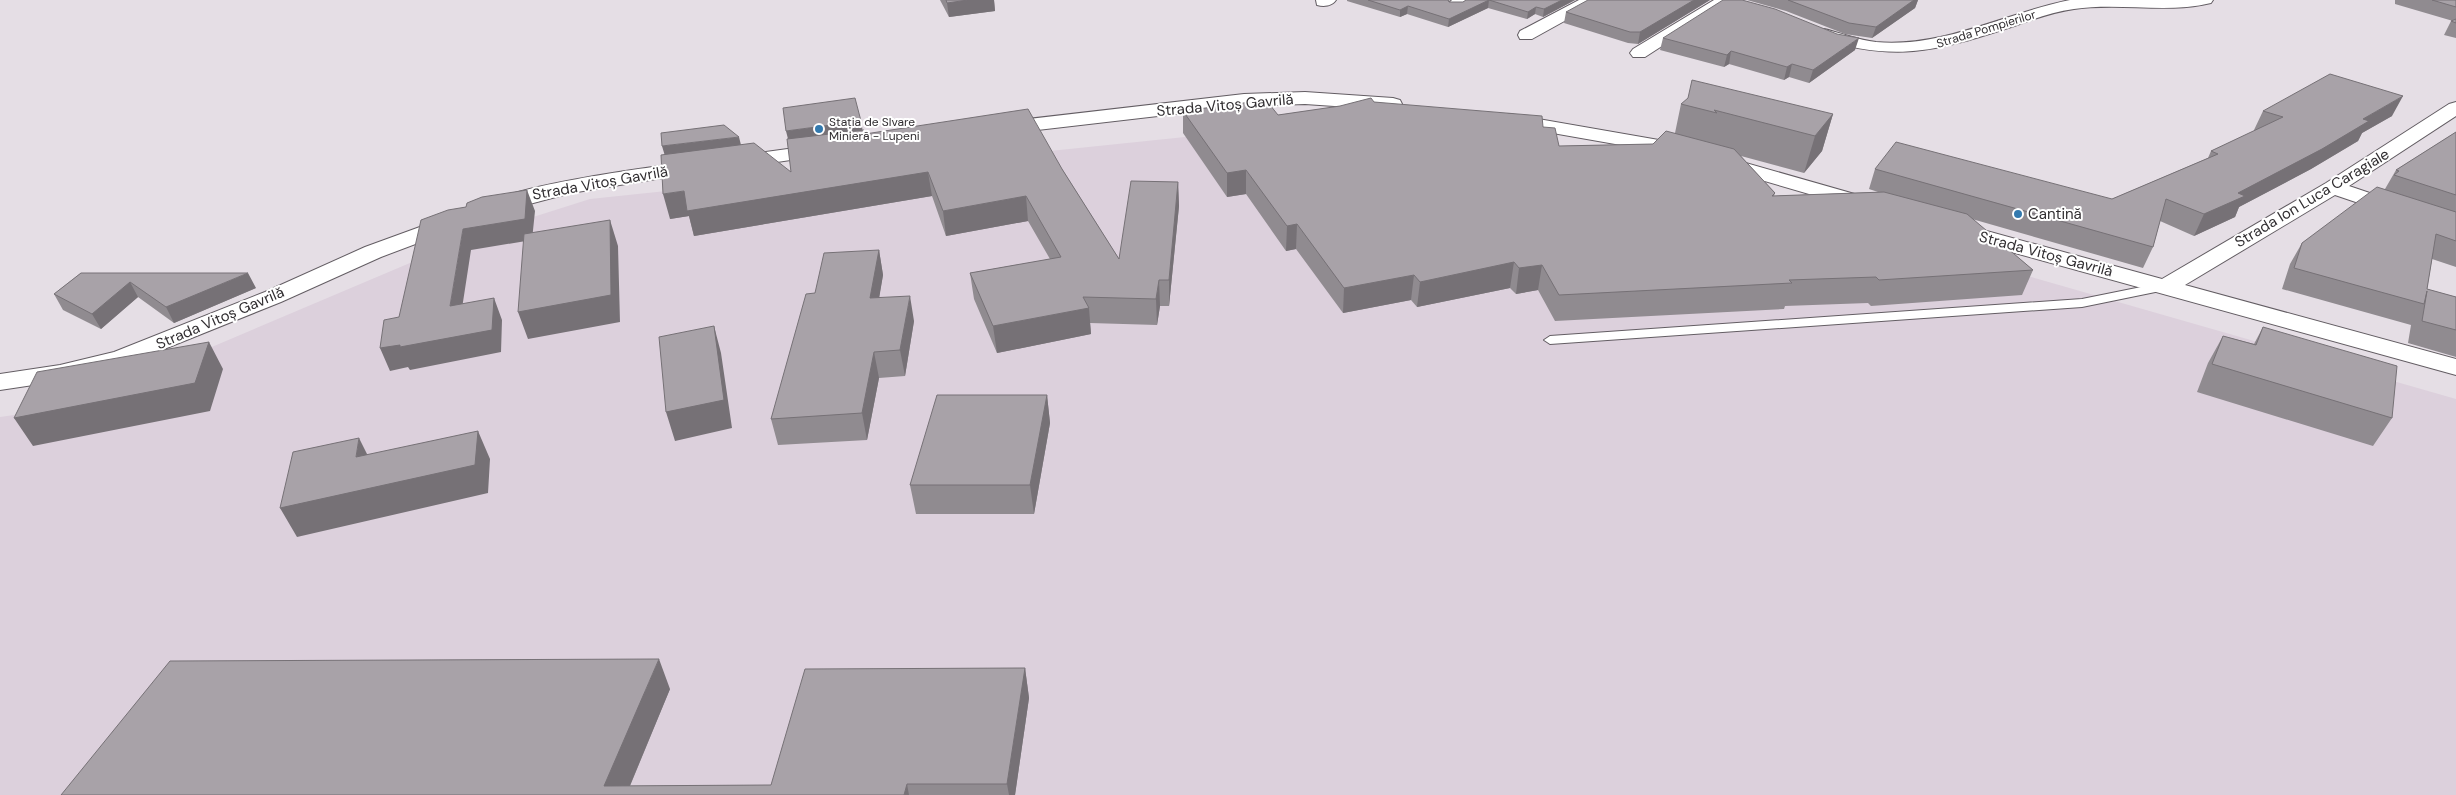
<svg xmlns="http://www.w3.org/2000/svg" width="2456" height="795" font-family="'DM Sans',sans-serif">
  <rect width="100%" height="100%" fill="#e5dee5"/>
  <path fill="#dcd0dc" d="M1290,126L1760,199L2456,399V795H0V417L42,411L134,380L476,235L590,199Z"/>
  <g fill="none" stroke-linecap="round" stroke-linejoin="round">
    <defs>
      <path id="lane" d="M2166,282L2172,286L2170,289L2082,307L1550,344L1544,340L1550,336L2082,299Z"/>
      <path id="street" d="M1316,0H1336C1332,6 1324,7 1317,5Z
        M1452,0H1472C1467,7 1458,11 1449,8L1447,5Z
        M1579,0H1599L1597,3L1532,39H1520L1518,35L1520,31Z
        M1714,0H1733L1645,57H1633L1630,53L1633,49Z
        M2070,0H2213L2211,3C2166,14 2119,2 2074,9C2051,12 2029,21 2008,28C1934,52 1894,62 1818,38L1816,34L1818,30L1824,29C1841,33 1858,40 1876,42C1944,48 2005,13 2070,0Z
        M1305,92L1393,98L1400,100L1402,104L1400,108L1393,110L1305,104L1244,106L1002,134L995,132L992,128L995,124L1002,122L1244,94Z
        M2456,102V116L2349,186L2456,222V236L2335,195L2185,285L2456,359V375L1957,237L1954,232L1957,227L1965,225L2162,279L2326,183L2449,104Z
        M1509,114L1676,143L1872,199L1875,204L1872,209L1864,210L1672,154L1502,124L1499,120L1502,116Z
        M824,144L831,146L834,150L831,154L736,168L729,166L726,162L729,158L736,156Z
        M698,161L705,163L708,167L705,171L571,193L496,213L488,212L485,207C499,186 666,165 698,161Z
        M450,216L458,218L461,223L458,228L381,257L281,302L132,362L60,381L0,390V374L60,365L114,352L265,292L365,247Z"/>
    </defs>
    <use href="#lane" stroke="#635d63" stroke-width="2"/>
    <use href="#street" stroke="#635d63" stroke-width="2"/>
    <use href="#lane" fill="#fff" fill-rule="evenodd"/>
    <use href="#street" fill="#fff" fill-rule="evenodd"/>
  </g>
  <path fill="#908b90" d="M940,0H994L995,11L949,17Z
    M1347,0H1450L1449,1V2H1463L1466,0H1575L1543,17L1535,14L1527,19L1488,8L1448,27L1407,14L1400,17L1347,1Z
    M1710,0L1638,44L1628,43L1564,23L1566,12Z
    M1747,0H1918L1915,8L1872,38L1845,34L1786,11Z
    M2395,0H2456V38L2444,35L2451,21H2453L2395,4Z
    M1663,38L1855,50L1809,83L1789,77L1784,80L1729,64L1724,67L1660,50Z
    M1374,102L1543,127L1559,146L1653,144L1675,133L1681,104L1833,114L1822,151L1804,173L1741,156L1775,193L1774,196L1878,192L1869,189L1875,169L2112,199L2208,158L2211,151L2255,131L2254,130L2263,111L2392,116L2362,133L2358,141L2311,169L2239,207L2235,217L2194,236L2160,221L2153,247L2143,268L1972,219L2033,270L2022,295L1871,306L1868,303L1785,306L1784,309L1555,321L1538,290L1516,294L1510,288L1417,307L1411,300L1343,313L1296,249L1286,251L1246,194L1227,197L1183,133V111L1278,115Z
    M861,121L862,130L865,134L1062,169L1119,259L1178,182L1179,206L1169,306H1160L1157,325L1090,323L1091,334L997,353L974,299L970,273L1050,259L1028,221L946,236L932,196L694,236L689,216L670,219L741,145L791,172L788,139Z
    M2456,132V267L2432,259L2427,289L2456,297V357L2408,343L2411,325L2282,289L2290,264L2302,243L2385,189L2396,170Z
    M879,250L883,275L879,297L914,321L905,376L879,378L867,440L778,445L771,419L815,293Z
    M81,273L256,288L174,323L138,297L101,329L63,310L54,294Z
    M2263,327L2392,418L2373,446L2197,392L2208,363L2223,336L2254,344Z
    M1047,395L1050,423L1034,514H916L910,485Z
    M1025,668L1029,698L1015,795H61L670,689L630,786L771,785Z"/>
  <path fill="#767176" d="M968,0H994L995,11L949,17L947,3Z
    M1489,0L1488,8L1448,27L1449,19Z
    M1562,0H1575L1543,17L1544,9Z
    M1694,0H1710L1638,44L1640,32Z
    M1914,0H1918L1915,8L1872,38L1876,27Z
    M1408,6L1407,14L1400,17V10Z
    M1536,7L1535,14L1527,19L1528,12Z
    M1859,38L1855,50L1809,83L1813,70Z
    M1731,51L1729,64L1724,67L1727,55Z
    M1792,64L1789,77L1784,80L1787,67Z
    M2403,96L2392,116L2362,133L2358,141L2311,169L2239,207L2235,217L2194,236L2204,214L2238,193L2363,119Z
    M1833,114L1822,151L1804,173L1815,136Z
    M861,121L864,138L790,147L786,131Z
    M739,137L743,153L667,163L662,146Z
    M1246,170V194L1227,197V173Z
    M928,172L932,196L694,236L689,216L670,219L663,194L684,191Z
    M1178,182L1179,206L1169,306V280Z
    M527,190L535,211L532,240L471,250L459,328L450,306L463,229Z
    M1026,196L1028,221L946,236L943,211Z
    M610,220L618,246L620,322L528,339L518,312Z
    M1297,224L1296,249L1286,251L1287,226Z
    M879,250L883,275L875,323L870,298Z
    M1514,262L1510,288L1417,307L1420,282Z
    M1542,265L1538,290L1516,294L1519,268Z
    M248,273L256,288L174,323L166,307Z
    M1414,275L1411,300L1343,313L1344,288Z
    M1159,280L1160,306L1157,325L1156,299Z
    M130,282L138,297L101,329L92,314Z
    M910,296L914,321L905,376L900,350Z
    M494,298L502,320L501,352L410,370L408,367L390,371L380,348Z
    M1089,308L1091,334L997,353L993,326Z
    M714,326L721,353L732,428L675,441L666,412Z
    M209,342L223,369L210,411L33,446L14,418Z
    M874,352L879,378L867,440L862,413Z
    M1047,395L1050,423L1034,514L1030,485Z
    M478,431L490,459L488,493L297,537L280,508Z
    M359,438L373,466L356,457Z
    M659,659L670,689L626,795L604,786Z
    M1025,668L1029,698L1015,795H1009L1007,784Z
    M907,784L909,795H904Z"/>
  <path fill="#a8a2a8" stroke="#767176" d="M946,0H968L947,3Z
    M1368,0H1448L1449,2H1463L1466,0H1562L1544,9L1536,7L1528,12L1489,0L1449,19L1408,6L1400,10Z
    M1588,0H1694L1640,32H1630L1566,12Z
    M1723,0H1742L1775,9L1837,34L1859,38L1813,70L1792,64L1787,67L1731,51L1727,55L1663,38Z
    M1788,0H1914L1876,27L1849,23Z
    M2432,0H2456V7Z
    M2456,19V23L2451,21Z
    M2330,74L2403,96L2363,119L2369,121L2322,149L2238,193L2245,196L2204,214L2166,199L2153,247L1875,169L1896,142L2112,199L2218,154L2211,151L2283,117L2263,111Z
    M1692,80L1833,114L1815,136L1714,110L1717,113L1681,104L1688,98Z
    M855,98L861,121L786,131L783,108Z
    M1371,98L1374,102L1542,116L1543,127L1555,128L1559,146L1653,144L1666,131L1734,149L1775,193L1772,196L1884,192L1967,214L2033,270L1879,280L1876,277L1789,280L1792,283L1559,295L1542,265L1519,268L1514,262L1420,282L1414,275L1344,288L1297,224L1287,226L1246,170L1227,173L1183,111L1266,100L1278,115L1340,106Z
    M1028,109L1062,169L1119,259L1131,181L1178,182L1169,280H1159L1156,299L1083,297L1089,308L993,326L970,273L1061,257L1026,196L943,211L928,172L687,211L684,191L663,194L661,155L754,143L791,172L787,139L864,130L865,134Z
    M724,125L739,137L662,146L661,133Z
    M2456,132V195L2394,175L2399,171L2396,170Z
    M2377,187L2456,212V241L2436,234L2427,289L2456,297V330L2422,321L2427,291L2424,304L2294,268L2302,243Z
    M527,190L525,219L463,229L450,306L494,298L492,330L400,347V345L380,348L384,320L399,317L421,220L448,210L466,207L467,203L482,197Z
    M610,220L611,295L518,312L524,234Z
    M879,250L870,298L910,296L900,350L874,352L862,413L771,419L806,294L815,293L824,253Z
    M81,273H248L166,307L130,282L92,314L54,294Z
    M714,326L724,400L666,412L659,337Z
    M2263,327L2397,366L2392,418L2212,364L2223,336L2256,345Z
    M209,342L195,383L14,418L37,372Z
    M937,395H1047L1030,485H910Z
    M478,431L475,465L280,508L293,452L359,438L356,457Z
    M659,659L604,786L771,785L805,669L1025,668L1007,784H907L904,795H61L170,661Z"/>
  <g fill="#3379ae" stroke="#fff" stroke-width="2">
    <circle cx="819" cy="129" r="5"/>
    <circle cx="2018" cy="214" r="5"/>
  </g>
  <g text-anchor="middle" stroke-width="4" stroke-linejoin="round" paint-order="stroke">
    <g font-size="12" fill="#312e31" stroke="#fff">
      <text transform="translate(1986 29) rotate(-17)" y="4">Strada Pompierilor</text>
    </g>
    <g font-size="12" fill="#312e31" stroke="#fff" text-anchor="start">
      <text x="829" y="126">Stația de Slvare<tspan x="829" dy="14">Minieră - Lupeni</tspan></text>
    </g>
    <g font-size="15" fill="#312e31" stroke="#fff">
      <text transform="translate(1225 105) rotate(-5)" y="5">Strada Vitoș Gavrilă</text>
      <text transform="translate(600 183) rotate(-10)" y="5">Strada Vitoș Gavrilă</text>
      <text transform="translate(2312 198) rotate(-31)" y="5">Strada Ion Luca Caragiale</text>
      <text transform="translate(2046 254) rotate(15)" y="5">Strada Vitoș Gavrilă</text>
      <text transform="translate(220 318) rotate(-23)" y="5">Strada Vitoș Gavrilă</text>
    </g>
    <g font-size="15" fill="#312e31" stroke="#fff" text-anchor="start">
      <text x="2028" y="219">Cantină</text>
    </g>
  </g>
</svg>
